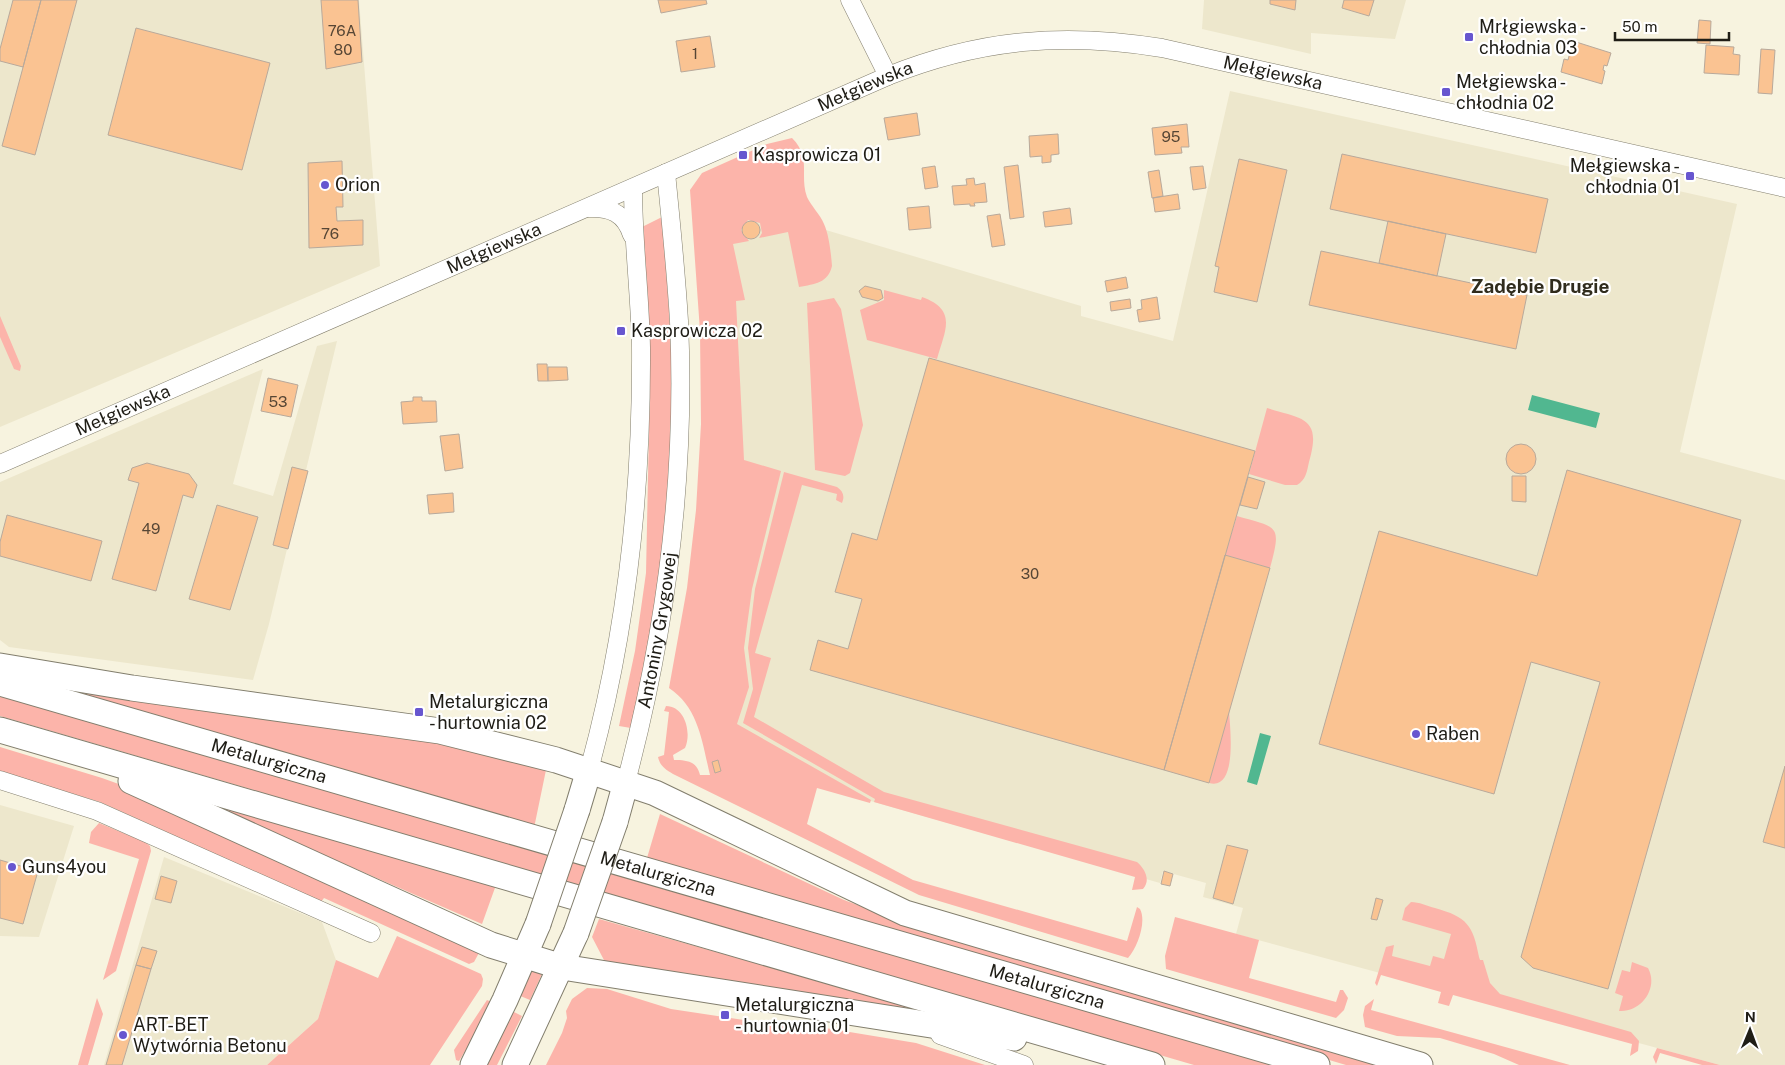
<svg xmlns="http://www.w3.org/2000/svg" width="1785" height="1065" font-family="'Public Sans',sans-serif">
  <rect width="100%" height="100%" fill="#f7f3df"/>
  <path fill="#ede7cc" d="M0,0H359L380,266L0,427Z
    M1204,0H1406L1395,39L1311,33V54L1202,29Z
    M1230,91L1737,204L1680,452L1785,480V1065H1720L1236,934L1243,908L1203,897L1206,883L1163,871L1160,883L867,800L735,725L715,197L1081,306V316L1173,341Z
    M337,341L269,624L253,680L9,647L0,640V482L263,369L233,484L273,496L317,346Z
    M0,805L74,826L39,937L0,936Z
    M164,857L322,922L336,960L318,1019L267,1065H104Z"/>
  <path fill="#fcb4aa" d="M792,138C812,158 799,174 807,197C811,206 820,214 824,224C829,235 831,253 832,266C828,283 815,284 799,287L788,232L759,238L762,233L760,223L748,220L741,230L749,241L733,244L745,300L736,301L744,460L781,471L752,589L744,648L749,687L737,724L871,800L870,803L817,788L807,824L913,880L1127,941L1137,907L1140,909C1147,922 1137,948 1128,958L919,895L673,774C665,769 660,766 658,757L664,755L669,712L664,711L666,706C685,706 692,733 685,748L673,755L674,760C686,760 697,761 700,775H710C702,742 699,708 669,688L687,588L696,510L701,424L700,331L690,190L702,173L767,144Z
    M662,217C668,294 675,371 671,448C667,542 652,636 631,728L619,726L635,651L646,573L650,382L646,275L642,227Z
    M884,290L921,300L922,297C958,310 945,330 937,359L867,340L860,310L884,300Z
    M834,298L841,309L863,425L850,473L845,476L815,470L807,303Z
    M0,316L21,366L20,371L14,369L0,337Z
    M1267,408C1303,419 1322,417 1309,462C1307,471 1306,480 1297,485H1285L1249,474Z
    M784,472L837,487C843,491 845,496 842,503L836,500L837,494L802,485L755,653L771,658L754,717L884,792L1137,862C1145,869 1151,880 1143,889L1132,890L1135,877L874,802L875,799L743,723L753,689L748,648L755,589Z
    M1237,516C1278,528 1282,524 1270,568L1225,555Z
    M48,687L451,745L546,770L534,828Z
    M0,691L1291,1065H1194L0,716Z
    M1229,711C1230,727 1238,791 1209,783Z
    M0,747L102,778L163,800L480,951L474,962L469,964L324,898L321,902L100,802L0,772Z
    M177,791L496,885L482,924Z
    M660,814L844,900L936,934L1387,1065H1346L647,858Z
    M99,823L145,842L150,846L151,851L116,971L103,980L139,859L89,843L91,832Z
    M1411,902C1419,902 1427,906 1435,908C1467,917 1473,925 1479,957L1480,960H1483L1490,983L1500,994L1631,1032L1639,1041L1638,1051L1630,1056L1632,1044L1453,995L1449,1006L1438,1003L1441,992L1381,975L1377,986L1375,983L1386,947L1394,945L1392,956L1430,966L1433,956L1444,959L1451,934L1402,920L1405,908Z
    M1175,917L1259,940L1249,978L1336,1002L1340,990H1343L1348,998L1344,1010L1336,1018L1166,969L1165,956Z
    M599,919L989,1029L605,962L592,937Z
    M397,936L481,974L483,979L482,986L430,1065H267L318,1019L336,960L378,978Z
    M1632,962L1648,968C1659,988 1641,1013 1619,1011L1623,996L1615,993L1622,970L1630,972Z
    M530,969L542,974L530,1000L518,995Z
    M587,988L607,989L671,1009L757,1022H789L916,1043L985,1065H546L562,1033L567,1018L566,1011L572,999Z
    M97,998L103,1014L88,1065H78Z
    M1374,999L1371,1010L1570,1065H1519L1494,1054L1440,1038L1397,1036L1365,1027L1363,1015L1365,1006Z
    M487,1000L494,1003L459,1061L456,1060L454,1050Z
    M510,1010L522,1016L497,1065H483Z
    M1657,1048L1720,1065H1702L1660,1053L1656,1064L1653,1057Z"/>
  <path fill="#51b790" d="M1532,395L1600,413L1596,428L1528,410Z
    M1260,733L1271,736L1257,785L1247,782Z"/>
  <path fill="#fac392" stroke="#b8a99b" d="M13,0H41L23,67L0,61V49Z
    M41,0H77L35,155L2,146Z
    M321,0H358L362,62L326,69Z
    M658,0H706L707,4L661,13Z
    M1270,0H1296L1295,10L1270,4Z
    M1344,0H1374L1369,16L1342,8Z
    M1699,20L1711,21L1710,44L1697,43Z
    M136,28L270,63L242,170L108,135Z
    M710,36L715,67L681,72L676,41Z
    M1573,41L1611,53L1607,66L1604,65L1603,70L1605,71L1602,84L1561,72L1564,59L1568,60Z
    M1706,45L1734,47L1733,54L1740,55L1739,75L1704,73Z
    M1761,49L1775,50L1772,94L1758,93Z
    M917,113L920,135L888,140L884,118Z
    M1187,124L1189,147H1181L1182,153L1155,155L1152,128Z
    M1058,134L1059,154L1051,155V162L1042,163V156L1030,157L1029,136Z
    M1342,154L1548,199L1536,253L1330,209Z
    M1239,159L1287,170L1257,302L1214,292L1219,267L1215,266Z
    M342,161L343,207H336L337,221L363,220V245L309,248L308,163Z
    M1018,165L1024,217L1010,219L1004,167Z
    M935,166L938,187L925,189L922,168Z
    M1203,166L1206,188L1193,190L1190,167Z
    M1159,170L1163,196L1152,198L1148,172Z
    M974,178L975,185L985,183L987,202L974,203L975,206H970V204L954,205L952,186L967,185L966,179Z
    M1178,194L1180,209L1155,212L1153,198Z
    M929,206L931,228L909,230L907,208Z
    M1070,208L1072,224L1045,227L1043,212Z
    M1000,214L1005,245L992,247L987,216Z
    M1388,221L1446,234L1437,276L1379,263Z
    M742 230a9 9 0 1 1 18 0a9 9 0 1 1-18 0Z
    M1321,251L1527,295L1516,349L1309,305Z
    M1126,277L1128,288L1107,292L1105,281Z
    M865,286L881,290L883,298L878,301L862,297L859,291Z
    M1157,297L1160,319L1139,322L1137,310L1142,309L1141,300Z
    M1130,299L1131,308L1111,311L1110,302Z
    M929,358L1255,451L1164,770L810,670L818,640L848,649L862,599L835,592L852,533L877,540Z
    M537,364H547L548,381H538Z
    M548,367H567L568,380L548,381Z
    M268,378L298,385L291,417L261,411Z
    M413,397H422V401H436L437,422L403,424L401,402L413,401Z
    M459,434L463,468L445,471L440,436Z
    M1506 459a15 15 0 1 1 30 0a15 15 0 1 1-30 0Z
    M147,463L189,474L197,485L193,498L183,495L156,591L112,579L139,483L128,480L132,468Z
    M292,467L308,471L288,549L273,545Z
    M1567,470L1741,520L1608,989L1533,968L1521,957L1600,682L1531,662L1494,794L1319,744L1379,531L1537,576Z
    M1512,476H1526V502L1512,501Z
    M1248,477L1265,482L1257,509L1240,505Z
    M453,493L454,512L429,514L427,495Z
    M217,505L258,517L230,610L189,599Z
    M7,515L102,541L91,581L0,556V542Z
    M1225,555L1270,568L1209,783L1164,770Z
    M718,760L721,771L715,773L712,762Z
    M1785,766V848L1763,842Z
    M1227,845L1248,850L1233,904L1213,898Z
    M0,860L38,871L23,924L0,918Z
    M1164,871L1173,874L1170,886L1161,884Z
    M161,876L177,881L171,903L155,899Z
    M1376,898L1383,900L1377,920L1371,919Z
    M142,947L157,951L151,969L136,965Z
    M136,965L151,969L122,1065H106Z"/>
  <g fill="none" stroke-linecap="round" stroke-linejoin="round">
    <defs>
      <g id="street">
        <path d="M850,0L888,76"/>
        <path d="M589,208C610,207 625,213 632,235"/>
        <path id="s1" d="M0,464L888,76C980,39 1064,32 1162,48L1785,188"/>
        <path d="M589,770C627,632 642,490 641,347C640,294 633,241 633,188"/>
        <path d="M0,780L97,811L371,933"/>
        <path id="s2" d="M626,782C666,632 686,476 679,321C676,271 671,222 666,173"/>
        <path d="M940,1035L1024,1065"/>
      </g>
      <g id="secondary">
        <path d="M0,666L132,688L440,731L556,760L655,793L905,913L1420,1065"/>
        <path id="s3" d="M0,683L1317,1065"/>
        <path d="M0,730L1152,1065"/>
        <path d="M131,781L491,945L562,967L1014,1038"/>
        <path d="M577,810L589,770"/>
        <path d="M615,822L626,782"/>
        <path d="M473,1065L505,1000L538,924"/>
        <path d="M515,1065L576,933"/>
      </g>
    </defs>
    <use href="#street" stroke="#827e6d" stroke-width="19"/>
    <use href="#secondary" stroke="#827e6d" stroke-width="27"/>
    <use href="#street" stroke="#fff" stroke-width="18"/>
    <use href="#secondary" stroke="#fff" stroke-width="25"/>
    <defs>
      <path id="secondary-bridge" d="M538,924L577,810
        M576,933L615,822"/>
    </defs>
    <use href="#secondary-bridge" stroke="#827e6d" stroke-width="27" stroke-linecap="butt"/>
    <use href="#secondary-bridge" stroke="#fff" stroke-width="25"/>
  </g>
  <g fill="#6756cf" stroke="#fff" stroke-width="2">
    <rect x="1464" y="32" width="10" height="10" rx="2.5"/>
    <rect x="1441" y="87" width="10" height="10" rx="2.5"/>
    <rect x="738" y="150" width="10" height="10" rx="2.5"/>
    <rect x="1685" y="171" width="10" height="10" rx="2.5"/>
    <circle cx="325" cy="185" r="5"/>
    <rect x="616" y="326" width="10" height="10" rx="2.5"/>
    <rect x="414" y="707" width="10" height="10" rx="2.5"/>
    <circle cx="1416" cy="734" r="5"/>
    <circle cx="12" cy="867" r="5"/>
    <rect x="720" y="1010" width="10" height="10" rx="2.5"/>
    <circle cx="123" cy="1035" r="5"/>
  </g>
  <g text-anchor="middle" stroke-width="4.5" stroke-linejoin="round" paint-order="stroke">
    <g font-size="15" fill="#564635">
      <text x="342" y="36">76A</text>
      <text x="343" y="55">80</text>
      <text x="695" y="59">1</text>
      <text x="1171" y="142">95</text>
      <text x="330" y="239">76</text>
      <text x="278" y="407">53</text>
      <text x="151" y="534">49</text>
      <text x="1030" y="579">30</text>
    </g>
    <g font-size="18" fill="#1f1d16" stroke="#fff" text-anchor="start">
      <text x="1479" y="33">Mrłgiewska -<tspan x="1479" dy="21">chłodnia 03</tspan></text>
      <text x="1456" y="88">Mełgiewska -<tspan x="1456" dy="21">chłodnia 02</tspan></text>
      <text x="753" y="161">Kasprowicza 01</text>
      <text x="1680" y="172" text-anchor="end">Mełgiewska -<tspan x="1680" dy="21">chłodnia 01</tspan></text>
      <text x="335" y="191">Orion</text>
      <text x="631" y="337">Kasprowicza 02</text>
      <text x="429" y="708">Metalurgiczna<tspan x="429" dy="21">- hurtownia 02</tspan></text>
      <text x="1426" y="740">Raben</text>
      <text x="22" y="873">Guns4you</text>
      <text x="735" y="1011">Metalurgiczna<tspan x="735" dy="21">- hurtownia 01</tspan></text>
      <text x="133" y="1031">ART-BET<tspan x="133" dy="21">Wytwórnia Betonu</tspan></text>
    </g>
    <g font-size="18" fill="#1f1d16" stroke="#fff">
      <text dy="6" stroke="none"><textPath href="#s1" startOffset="1362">Mełgiewska</textPath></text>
      <text dy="6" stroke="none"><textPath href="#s1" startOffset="944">Mełgiewska</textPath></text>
      <text dy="6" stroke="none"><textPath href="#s1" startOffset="539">Mełgiewska</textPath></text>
      <text dy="6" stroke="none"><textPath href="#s1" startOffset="134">Mełgiewska</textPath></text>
      <text dy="6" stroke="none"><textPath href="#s2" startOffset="155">Antoniny Grygowej</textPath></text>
      <text dy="6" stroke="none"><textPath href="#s3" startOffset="280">Metalurgiczna</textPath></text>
      <text dy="6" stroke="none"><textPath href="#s3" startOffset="685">Metalurgiczna</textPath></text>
      <text dy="6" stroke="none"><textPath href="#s3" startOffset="1090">Metalurgiczna</textPath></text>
    </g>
    <g font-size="19" font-weight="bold" fill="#302c1d" stroke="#fff">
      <text x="1540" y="293">Zadębie Drugie</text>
    </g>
  </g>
  <g transform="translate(1750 1030) rotate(1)" stroke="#ffffff" stroke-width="4" paint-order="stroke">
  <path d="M0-4L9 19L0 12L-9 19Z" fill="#1f1d16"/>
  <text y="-8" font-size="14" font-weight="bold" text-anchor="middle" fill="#1f1d16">N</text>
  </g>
  <path d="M1615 32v8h114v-8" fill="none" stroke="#1f1d16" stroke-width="2.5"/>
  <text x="1622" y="32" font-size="15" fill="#1f1d16" stroke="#ffffff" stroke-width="4" paint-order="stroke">50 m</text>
</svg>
